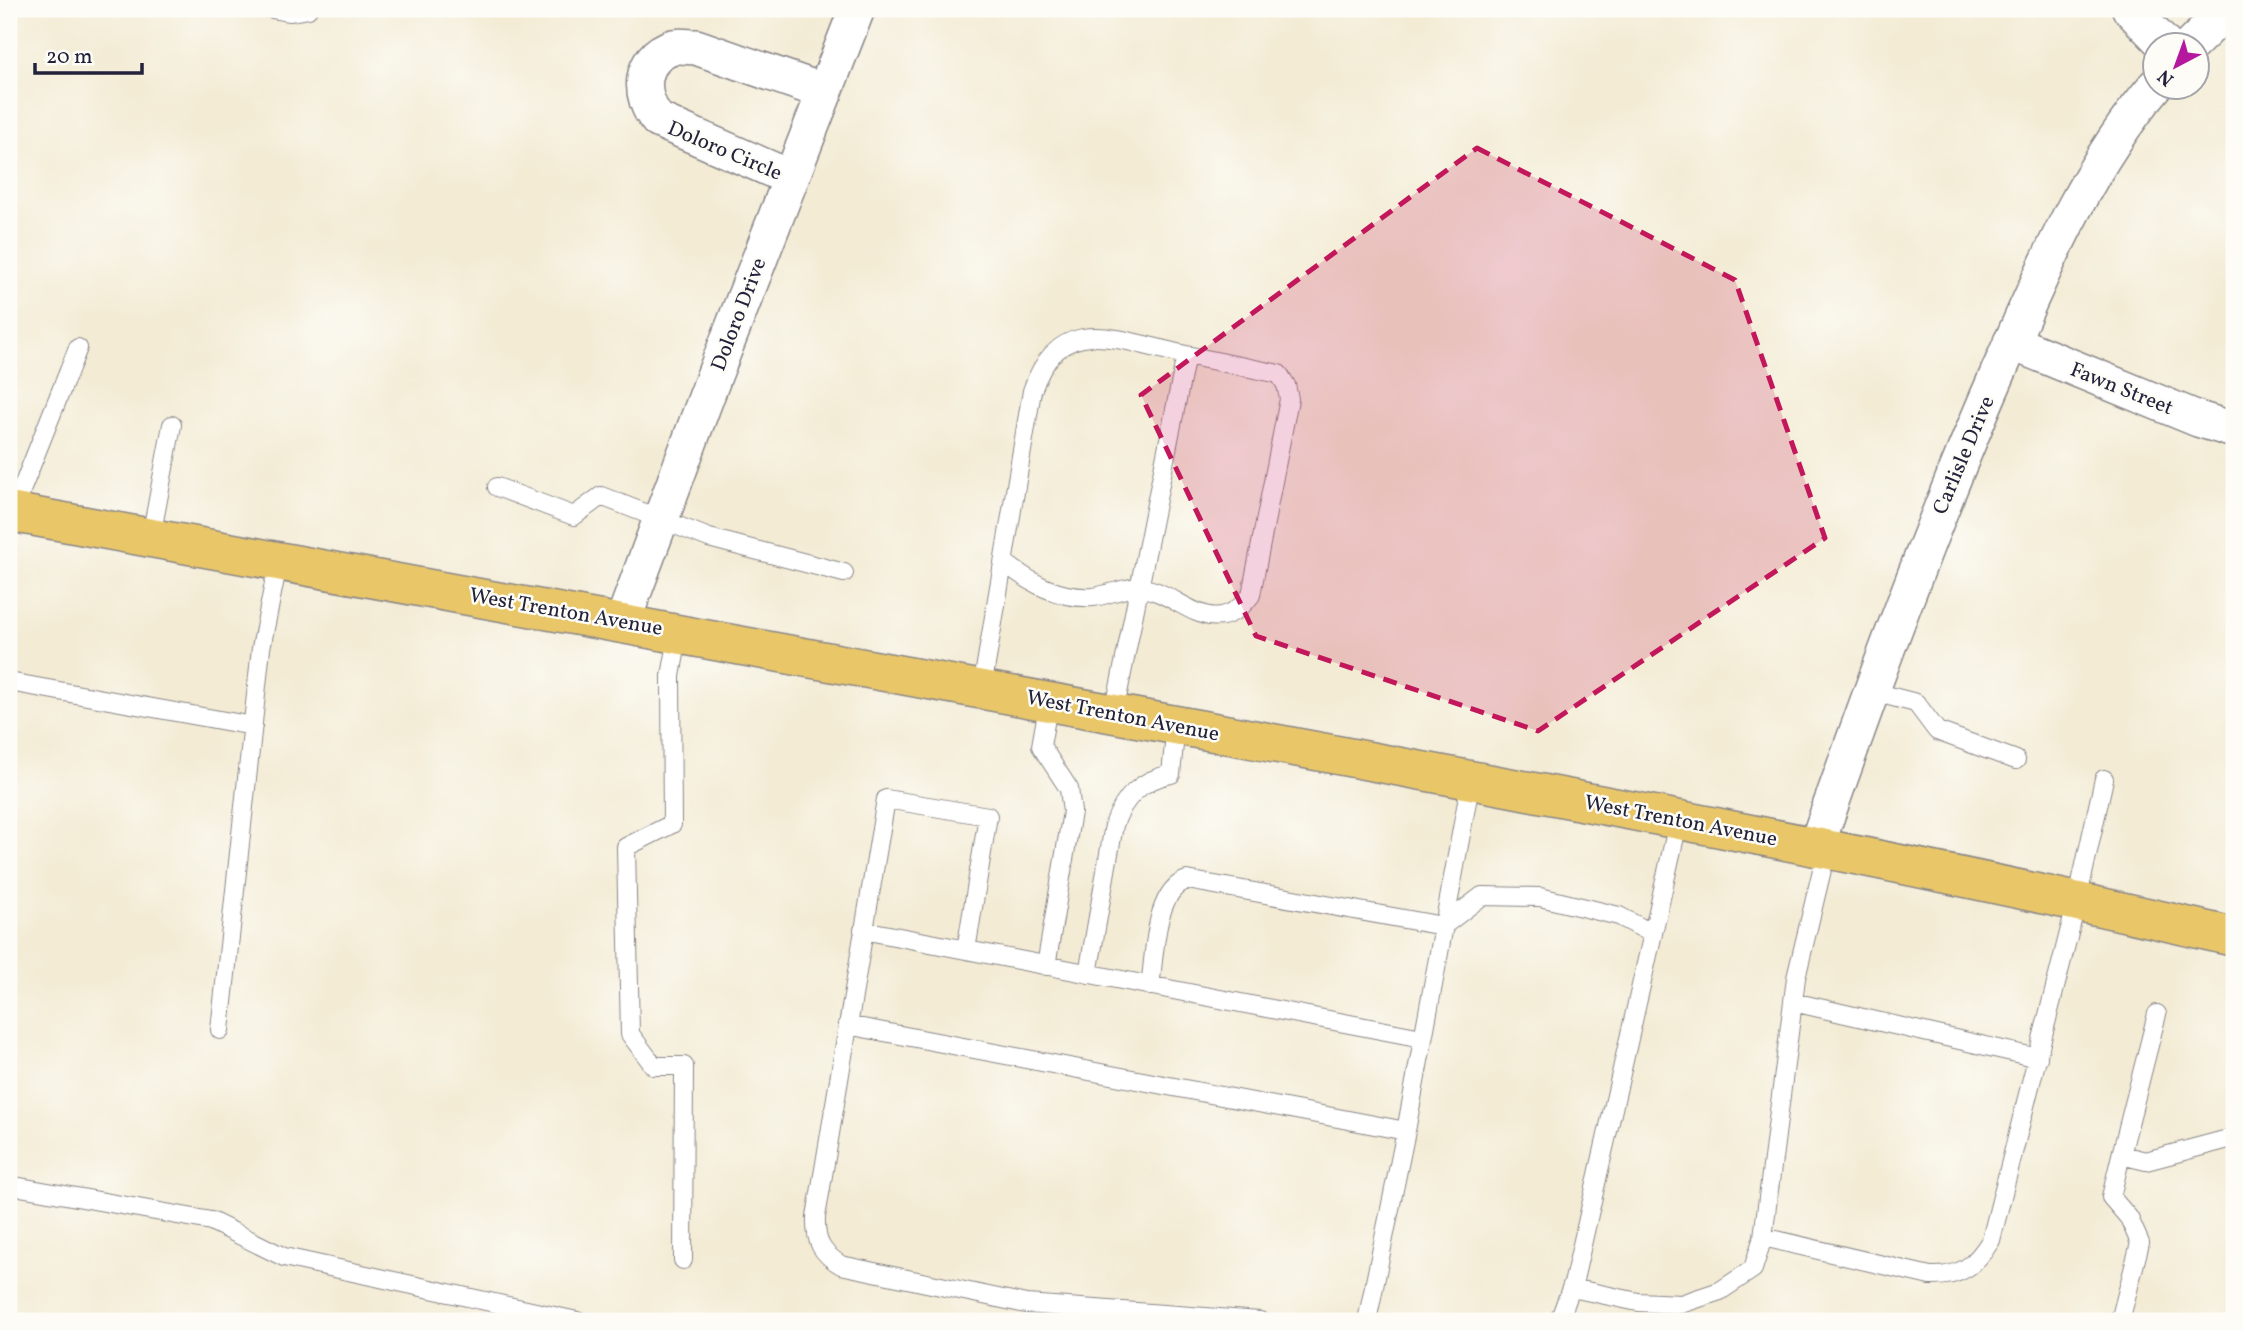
<svg xmlns="http://www.w3.org/2000/svg" width="2243" height="1330" font-family="Vollkorn,serif">
  <rect width="100%" height="100%" fill="#fdfcf7"/>
  <filter id="ink" filterUnits="userSpaceOnUse"><feTurbulence type="fractalNoise" baseFrequency=".0143" numOctaves="2"/><feDisplacementMap in="SourceGraphic" scale="14" xChannelSelector="R" yChannelSelector="G"/><feConvolveMatrix kernelMatrix="1 2 1 2 8 2 1 2 1" color-interpolation-filters="sRGB"/></filter>
  <filter id="wash" filterUnits="userSpaceOnUse"><feTurbulence type="fractalNoise" baseFrequency=".00686" numOctaves="4" result="noise"/><feDisplacementMap in="SourceGraphic" scale="28" xChannelSelector="R" yChannelSelector="G"/><feGaussianBlur stdDeviation="1.57" result="paint"/><feColorMatrix in="noise" values="0 0 0 0 0 0 0 0 0 0 0 0 0 0 0 0 0 1.4 0 .05"/><feComposite in="paint" operator="in"/></filter>
  <g filter="url(#wash)">
    <rect width="100%" height="100%" fill="#f3ebd4"/>
  </g>
  <g filter="url(#ink)">
    <g fill="none" stroke-linecap="round" stroke-linejoin="round">
      <defs>
        <path id="service" d="M272,9L289,12L308,9
          M497,487L574,516L601,496L709,538L844,573
          M18,513L21,491L78,348
          M151,537L172,425
          M1005,563C1031,583 1058,599 1093,597C1109,595 1126,586 1141,588C1179,591 1213,646 1251,595L1289,399L1286,385L1279,374L1186,355
          M679,632L671,676L672,824L626,847L630,1034L654,1066H684L683,1260
          M9,682L253,726
          M982,688L1032,391C1060,309 1119,341 1186,355L1114,713
          M1870,691L1916,703L1937,731L2016,760
          M863,930L1422,1038
          M966,950L988,816L886,799L816,1217C815,1241 821,1253 841,1265L1026,1304L1260,1321
          M1046,966L1072,812L1069,789L1041,746L1049,701
          M1088,974L1114,825C1124,797 1141,780 1171,774L1176,725
          M1150,986C1155,955 1154,891 1187,880L1443,926L1482,896L1540,897L1619,916L1653,934
          M1793,1002L2038,1058
          M2157,1014L2121,1155L2146,1161L2232,1138
          M847,1025L1406,1131
          M220,1030L261,648L279,559
          M9,1185L211,1221L284,1257L577,1321
          M1763,1237L1796,978L1827,849
          M1572,1288L1638,1302L1681,1304L1720,1291L1753,1269L1763,1237L1930,1276C1961,1277 1975,1266 1991,1240L2077,901L2104,779
          M1367,1321L1406,1131L1471,780
          M1559,1321L1574,1280L1679,819
          M2120,1321L2140,1243L2129,1218L2111,1197L2121,1155"/>
        <path id="minor" d="M2130,9L2166,46
          M2190,46L2228,9
          M791,178L658,120C638,97 638,58 673,47C679,45 689,47 696,47L825,92
          M2011,342L2198,419L2234,430
          M623,621L714,376L857,9
          M1816,847C1874,681 1934,517 2005,357C2047,261 2087,166 2156,85"/>
        <path id="primary" d="M9,512C412,584 815,658 1219,733C1558,796 1898,859 2234,937"/>
      </defs>
      <use href="#service" stroke="#8a8688" stroke-width="20"/>
      <use href="#minor" stroke="#8a8688" stroke-width="38"/>
      <use href="#primary" stroke="#8a8688" stroke-width="41"/>
      <use href="#service" stroke="#fff" stroke-width="18"/>
      <use href="#minor" stroke="#fff" stroke-width="35"/>
      <use href="#primary" stroke="#e9c769" stroke-width="38"/>
    </g>
  </g>
  <path fill="#c2185b" fill-opacity="0.2" stroke="#c2185b" stroke-width="5" stroke-dasharray="14 9" stroke-linejoin="round" d="M1477,148L1735,280L1825,538L1538,731L1256,636L1141,395Z"/>
  <g text-anchor="middle" stroke-width="5" stroke-linejoin="round" paint-order="stroke">
    <g font-size="21" fill="#22223b" stroke="#fdfcf7">
      <text transform="translate(725 150) rotate(23)" y="7">Doloro Circle</text>
      <text transform="translate(738 314) rotate(-69)" y="7">Doloro Drive</text>
      <text transform="translate(2122 388) rotate(22)" y="7">Fawn Street</text>
      <text transform="translate(1963 455) rotate(-67)" y="7">Carlisle Drive</text>
      <text transform="translate(566 611) rotate(10)" y="7">West Trenton Avenue</text>
      <text transform="translate(1123 715) rotate(11)" y="7">West Trenton Avenue</text>
      <text transform="translate(1681 820) rotate(11)" y="7">West Trenton Avenue</text>
    </g>
  </g>
  <rect width="2243" height="1330" fill="none" stroke="#fdfcf7" stroke-width="35"/>
  <g transform="translate(2176 66) rotate(221)"><circle r="33" fill="#fdfcf7" stroke="#a5a5ac" stroke-width="2"/>
  <path d="M0-5L12 26L0 18L-12 26Z" fill="#b5179e"/>
  <text y="-10" font-size="19" font-weight="bold" text-anchor="middle" fill="#22223b">N</text>
  </g>
  <path d="M35 63v10h107v-10" fill="none" stroke="#22223b" stroke-width="3.5"/>
  <text x="46" y="63" font-size="21" fill="#22223b" stroke="#fdfcf7" stroke-width="5" paint-order="stroke">20 m</text>
</svg>
